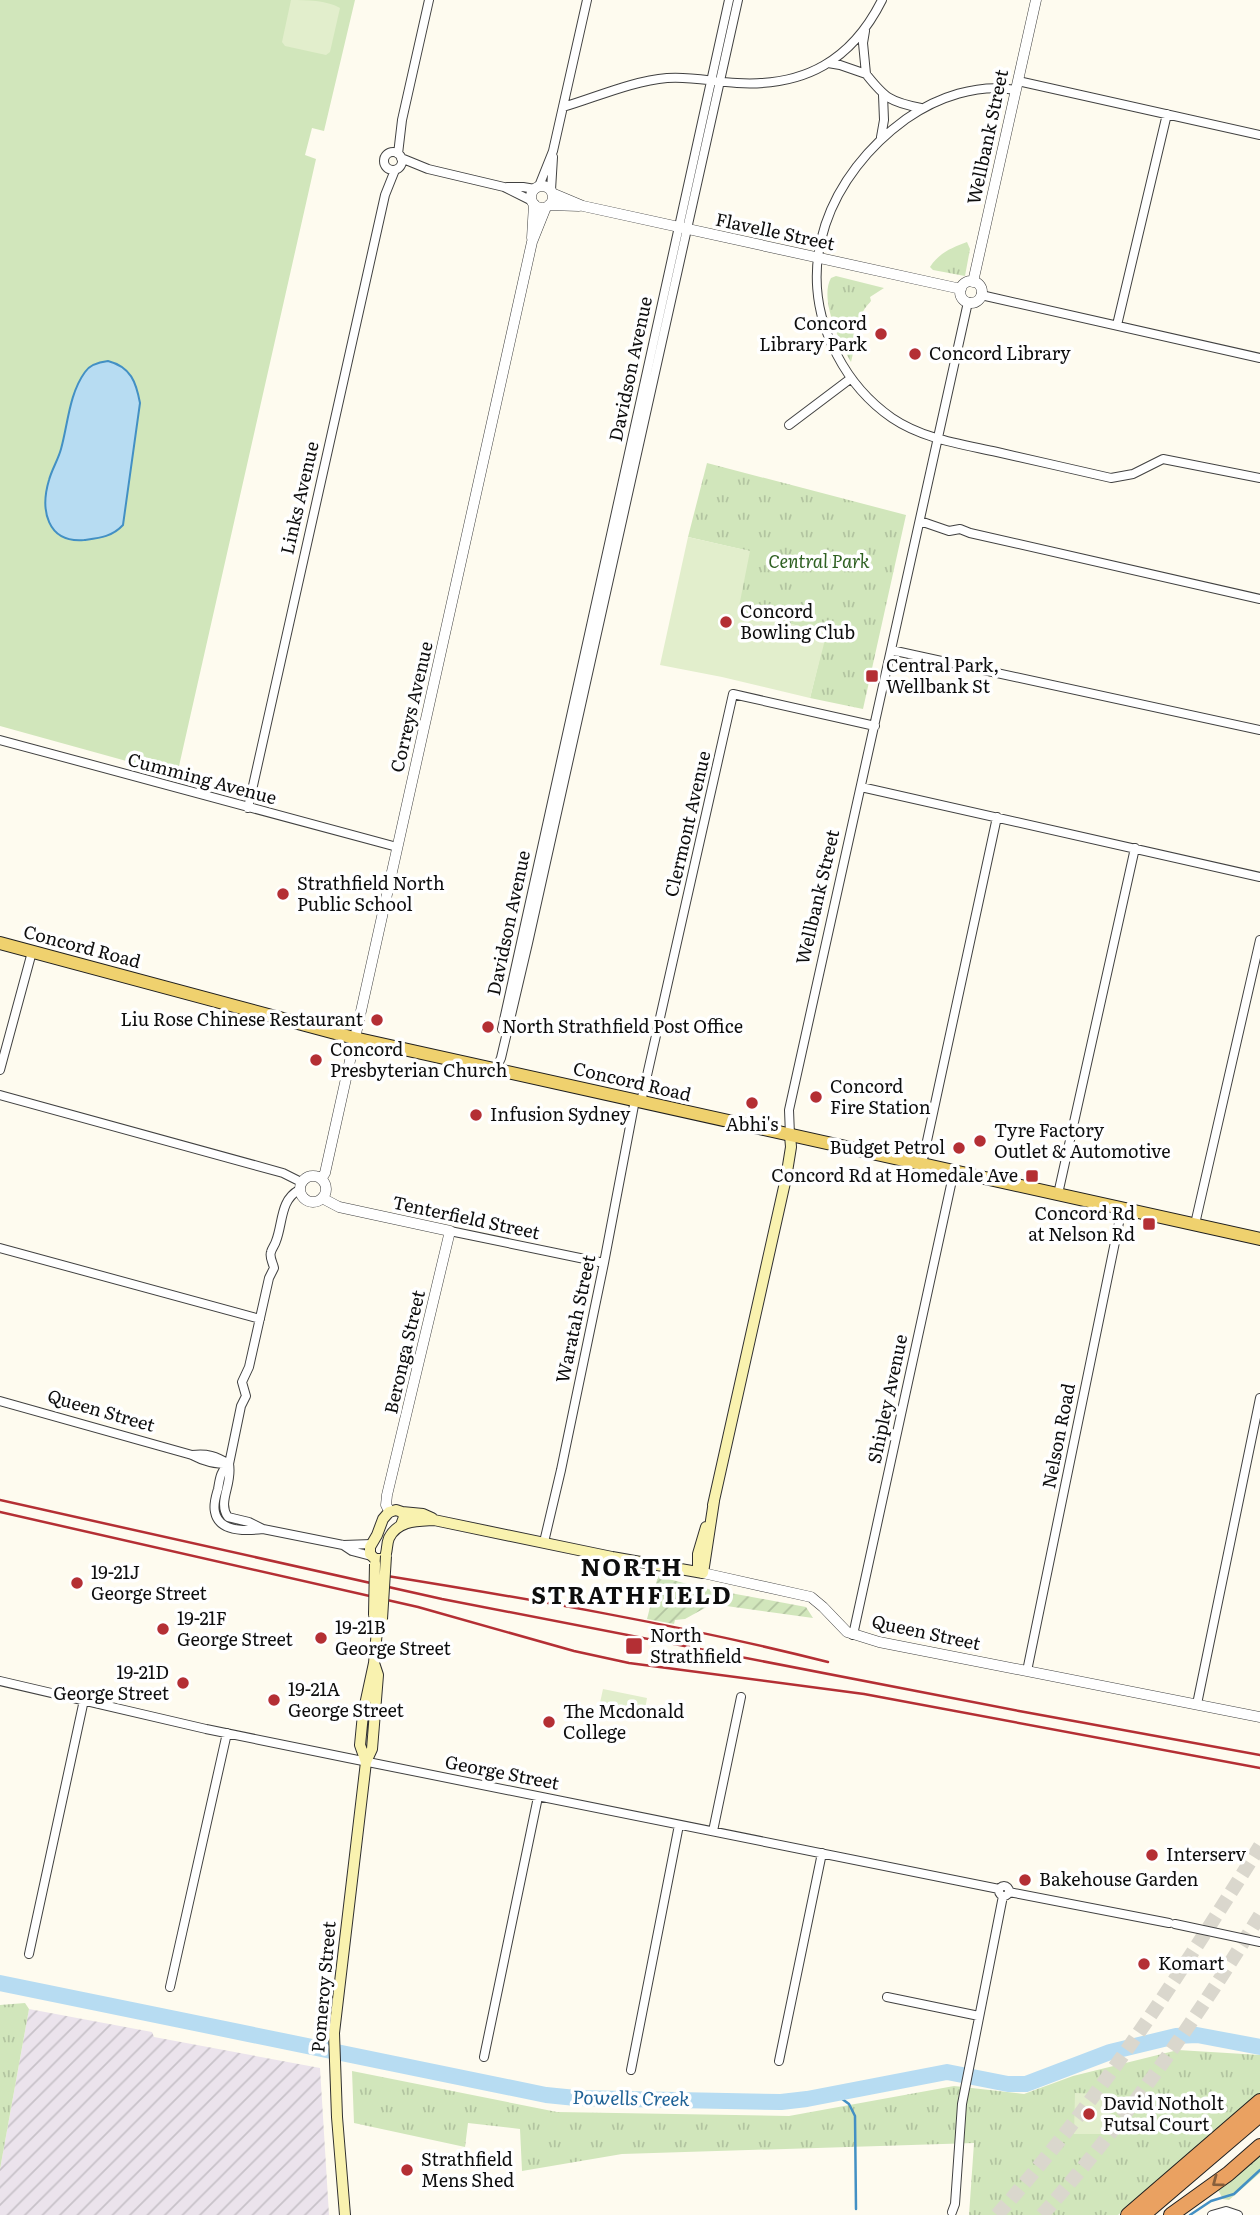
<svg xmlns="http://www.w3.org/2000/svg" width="1260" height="2215" font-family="Literata,serif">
  <defs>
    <pattern id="industrial-furrows" width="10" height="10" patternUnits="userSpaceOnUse" patternTransform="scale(1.75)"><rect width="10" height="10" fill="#ebe3ec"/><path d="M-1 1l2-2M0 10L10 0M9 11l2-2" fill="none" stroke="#c8c2c9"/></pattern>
    <pattern id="park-tufts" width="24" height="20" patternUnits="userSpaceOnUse" patternTransform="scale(1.75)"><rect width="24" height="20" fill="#d1e6bb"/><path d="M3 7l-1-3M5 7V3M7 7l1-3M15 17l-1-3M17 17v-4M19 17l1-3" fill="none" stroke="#b2c4a0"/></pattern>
    <pattern id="garden-furrows" width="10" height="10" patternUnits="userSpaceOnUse" patternTransform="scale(1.75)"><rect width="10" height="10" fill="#d1e6bb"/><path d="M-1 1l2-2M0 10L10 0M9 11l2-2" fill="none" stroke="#b2c4a0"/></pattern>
  </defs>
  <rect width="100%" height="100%" fill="#fefbef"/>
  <path fill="url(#industrial-furrows)" d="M29,2009L152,2032L154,2037L320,2068L329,2215H0V2169Z"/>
  <path fill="#d1e6bb" d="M0,0H355L324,131L312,128L305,155L316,159L177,775L0,726Z"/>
  <path fill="url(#park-tufts)" d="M967,242L970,249L965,276L933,270L930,267C939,253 951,248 967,242Z
    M836,276L884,288L870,297L871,301C852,321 858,337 851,362C840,343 819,299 831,278Z
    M707,463L906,515L863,709L810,698L826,632L737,612L749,551L688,537Z
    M25,2003L29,2009L0,2169V2005Z
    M1178,2050L1260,2055V2105L1254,2099L1118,2215H969L974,2143L622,2154L522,2171L520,2129L468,2123L465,2147L354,2123L352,2071L557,2112L789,2116L954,2086L1024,2094L1073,2076Z
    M1260,2154V2173L1229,2200L1223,2199L1218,2190Z"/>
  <path fill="url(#garden-furrows)" d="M658,1576L698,1587L806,1607L813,1618L712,1604L685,1619L675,1620L674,1624L647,1619Z"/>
  <path fill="#e2eecc" d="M291,0C307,0 326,0 340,8L330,52L326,55L285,46L282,42Z
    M688,537L750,551L738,612L827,632L810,698L722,677L660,665Z
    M603,1689L647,1698L643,1721L598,1712Z
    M1075,2093L1104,2094L1103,2134H1074Z"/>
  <path fill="#b7dcf2" stroke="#4390c4" stroke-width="2" d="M108,361C131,367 136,382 140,403L123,525C112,537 99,538 84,540C47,543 40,510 49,480C52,469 58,460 61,449C68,424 69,394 85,372C90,364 100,362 108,361Z"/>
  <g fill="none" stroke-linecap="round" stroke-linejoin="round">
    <path stroke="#4390c4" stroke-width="2.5" d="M834,2093L849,2104L855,2116L856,2209
      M1190,2215L1211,2201L1234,2194L1260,2170"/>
    <path stroke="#b7dcf2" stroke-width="16" d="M0,1983L546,2095L576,2098L781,2102L807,2099L947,2072L1008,2084H1026L1110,2052L1176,2036L1197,2035L1260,2047"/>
    <path stroke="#dad7cd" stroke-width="14" stroke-dasharray="14 7" stroke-linecap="butt" d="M997,2215C1098,2102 1180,1974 1260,1846
      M1042,2215C1124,2123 1196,2020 1260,1915"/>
    <defs>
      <path id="minor" d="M828,63L840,65L866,74L863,43L865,31
        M866,74C885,98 890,102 921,108
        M1018,81L1260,135
        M1016,90C978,83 937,97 906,119C830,174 790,267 837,355C850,380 869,402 892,418C923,439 961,444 997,452C1035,461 1073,469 1111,478L1133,474L1163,459L1260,478
        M563,107C597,97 632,81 667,78C691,76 714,82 737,83C805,87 852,60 882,0
        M881,137L884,120L883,95
        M384 161a9 9 0 1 1 18 0a9 9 0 1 1-18 0Z
        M398,154L402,120L429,0
        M401,158L428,169L504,187L532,201
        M539,186L553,151L587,0
        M507,187H523L535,189
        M551,190L553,157
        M981,295L1260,358
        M1117,325L1167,114
        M789,425L850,379
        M920,521L949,531L960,529L970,533L1260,599
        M891,650L1260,730
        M0,740L397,847
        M861,787L1260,877
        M248,808L385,195L395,170
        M502,1029L729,0
        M496,1069L501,1058L528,943L738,0
        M0,1070L32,952
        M0,1095L283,1173L301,1182
        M641,1102L733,694L875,726
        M790,1135L789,1110L968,302
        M922,1164L997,817
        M1058,1194L1135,848
        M1195,1224L1260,940
        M450,1231L604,1263
        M0,1248L260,1319
        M0,1401L192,1455C205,1462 215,1464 229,1464
        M192,1455C207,1453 216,1456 229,1464C233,1484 217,1502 228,1517L249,1522L263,1529L343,1545L372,1544
        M229,1464L241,1406L246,1396L242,1382L249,1367L269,1278L274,1268C273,1263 269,1257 271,1252C272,1248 275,1245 276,1241C283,1223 280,1200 299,1190
        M229,1464C220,1472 220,1478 218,1489C216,1496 213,1504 215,1512C219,1533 247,1531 263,1529
        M544,1542L561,1470L604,1263L635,1100
        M343,1545L352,1551L371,1556
        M853,1635L954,1171
        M1027,1671L1122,1208
        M0,1681L206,1729L348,1758L999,1889
        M1197,1704L1260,1398
        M713,1831L741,1697
        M999 1891a5 5 0 1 1 10 0a5 5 0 1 1-10 0Z
        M1009,1892L1169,1923
        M1175,1924L1260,1942
        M29,1954L84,1700
        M170,1987L227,1733
        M887,1997L979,2016
        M484,2057L538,1797
        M779,2061L822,1853
        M631,2070L679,1825
        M952,2212L955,2204L962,2104L1003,1896
        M1212,2215L1226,2211L1238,2215"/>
      <path id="tertiary" d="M531 197a11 11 0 1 1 22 0a11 11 0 1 1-22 0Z
        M552,193L583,206L961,289
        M549,205L579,206
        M532,238L534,204
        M960 292a11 11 0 1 1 22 0a11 11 0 1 1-22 0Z
        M973,282L1036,0
        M300 1189a13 13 0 1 1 26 0a13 13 0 1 1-26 0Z
        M321,1179L325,1173L532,242L546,207
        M322,1198L339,1207L450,1231L387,1495L386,1505L390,1512
        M703,1573L811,1597L823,1607L847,1632L879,1642L1260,1717"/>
      <path id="secondary" d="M713,1505L786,1178L791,1147L790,1135
        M402,1512L423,1514L432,1518
        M401,1525L404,1517L402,1512L396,1510L389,1512L383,1519L377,1535L370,1547V1554L375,1559H384C388,1552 386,1545 389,1538C398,1520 418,1521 434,1520L612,1557L703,1573L714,1501
        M698,1572V1554L706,1527
        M366,1762L360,1745L363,1714L374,1663L377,1630L374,1614
        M345,2215L337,2117L334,2033L366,1762L372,1749L378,1675L374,1663"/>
      <path id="primary" d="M0,943L354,1038L1260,1239"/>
      <path id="motorway" d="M1128,2215L1260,2101
        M1143,2215L1260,2115
        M1171,2215L1228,2174L1260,2146"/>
    </defs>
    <use href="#minor" stroke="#414141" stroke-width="10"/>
    <use href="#tertiary" stroke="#414141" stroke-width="11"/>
    <use href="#secondary" stroke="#303030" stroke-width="12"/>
    <use href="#primary" stroke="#1f1f1f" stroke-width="14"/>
    <use href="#motorway" stroke="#1f1f1f" stroke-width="16"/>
    <use href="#minor" stroke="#fff" stroke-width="8"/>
    <use href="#tertiary" stroke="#fff" stroke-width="10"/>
    <use href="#secondary" stroke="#f9f2af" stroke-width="10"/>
    <use href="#primary" stroke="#efd16e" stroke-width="12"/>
    <use href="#motorway" stroke="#eaa161" stroke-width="14"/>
    <path stroke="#b42f34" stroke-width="2.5" d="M0,1500L442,1599L1019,1711L1260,1755
      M0,1512L418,1607L574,1651L629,1663L864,1694L1260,1768
      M381,1575C530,1599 682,1625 828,1662"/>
    <defs>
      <path id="secondary-bridge" d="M374,1614L375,1564
        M382,1619L386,1556"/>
    </defs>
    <use href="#secondary-bridge" stroke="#303030" stroke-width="12" stroke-linecap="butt"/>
    <use href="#secondary-bridge" stroke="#f9f2af" stroke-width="10"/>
  </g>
  <defs><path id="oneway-chevron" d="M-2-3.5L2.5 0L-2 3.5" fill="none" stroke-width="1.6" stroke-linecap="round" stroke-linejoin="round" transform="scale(1.75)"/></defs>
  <use stroke="#875f3c" href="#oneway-chevron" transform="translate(1217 2182) rotate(143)"/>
  <g fill="#b42f34" stroke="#fff" stroke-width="2.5">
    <circle cx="881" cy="334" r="7"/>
    <circle cx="915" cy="354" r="7"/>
    <circle cx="726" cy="622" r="7"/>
    <rect x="865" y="669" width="14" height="14" rx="3.5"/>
    <circle cx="283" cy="894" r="7"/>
    <circle cx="377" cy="1020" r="7"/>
    <circle cx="488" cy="1027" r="7"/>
    <circle cx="316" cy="1060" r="7"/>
    <circle cx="816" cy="1097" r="7"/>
    <circle cx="752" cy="1103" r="7"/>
    <circle cx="476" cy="1115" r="7"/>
    <circle cx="980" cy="1141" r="7"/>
    <circle cx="959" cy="1148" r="7"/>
    <rect x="1025" y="1169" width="14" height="14" rx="3.5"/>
    <rect x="1142" y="1217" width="14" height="14" rx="3.5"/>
    <circle cx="77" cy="1583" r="7"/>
    <circle cx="163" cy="1629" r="7"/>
    <circle cx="321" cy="1638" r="7"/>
    <rect x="625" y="1637" width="18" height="18" rx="3.5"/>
    <circle cx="183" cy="1683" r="7"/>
    <circle cx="274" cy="1700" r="7"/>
    <circle cx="549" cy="1722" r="7"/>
    <circle cx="1152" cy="1855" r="7"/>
    <circle cx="1025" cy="1880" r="7"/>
    <circle cx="1144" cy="1964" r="7"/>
    <circle cx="1089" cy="2114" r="7"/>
    <circle cx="407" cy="2170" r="7"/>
  </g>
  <g text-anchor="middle" stroke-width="7" stroke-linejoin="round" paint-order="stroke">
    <g font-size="18" fill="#0e0e0e" stroke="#fff">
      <text transform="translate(988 137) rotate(-78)" y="6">Wellbank Street</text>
      <text transform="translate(775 232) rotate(12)" y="6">Flavelle Street</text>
      <text transform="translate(631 369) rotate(-78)" y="6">Davidson Avenue</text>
      <text transform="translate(300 498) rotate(-77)" y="6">Links Avenue</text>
      <text transform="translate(412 707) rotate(-77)" y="6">Correys Avenue</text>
      <text transform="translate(202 779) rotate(15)" y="6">Cumming Avenue</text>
      <text transform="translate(688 824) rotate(-77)" y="6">Clermont Avenue</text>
      <text transform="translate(818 897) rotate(-77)" y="6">Wellbank Street</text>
      <text transform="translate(509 923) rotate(-78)" y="6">Davidson Avenue</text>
      <text transform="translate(82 947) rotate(15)" y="6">Concord Road</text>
      <text transform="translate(632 1082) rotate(13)" y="6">Concord Road</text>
      <text transform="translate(466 1218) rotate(12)" y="6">Tenterfield Street</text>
      <text transform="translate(576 1319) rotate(-78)" y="6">Waratah Street</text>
      <text transform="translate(405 1352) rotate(-77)" y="6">Beronga Street</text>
      <text transform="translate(888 1399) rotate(-78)" y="6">Shipley Avenue</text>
      <text transform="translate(101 1411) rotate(16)" y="6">Queen Street</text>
      <text transform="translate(1059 1436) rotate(-79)" y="6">Nelson Road</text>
      <text transform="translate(926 1633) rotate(12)" y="6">Queen Street</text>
      <text transform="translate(502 1773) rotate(11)" y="6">George Street</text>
      <text transform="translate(324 1987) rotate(-85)" y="6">Pomeroy Street</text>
    </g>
    <g font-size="18" fill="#0e0e0e" stroke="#fff" text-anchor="start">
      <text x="867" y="330" text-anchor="end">Concord<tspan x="867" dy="21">Library Park</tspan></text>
      <text x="929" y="360">Concord Library</text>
      <text x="740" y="618">Concord<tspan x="740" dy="21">Bowling Club</tspan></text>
      <text x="886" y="672">Central Park,<tspan x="886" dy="21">Wellbank St</tspan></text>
      <text x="297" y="890">Strathfield North<tspan x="297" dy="21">Public School</tspan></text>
      <text x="363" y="1026" text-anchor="end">Liu Rose Chinese Restaurant</text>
      <text x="502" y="1033">North Strathfield Post Office</text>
      <text x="330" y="1056">Concord<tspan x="330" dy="21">Presbyterian Church</tspan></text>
      <text x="830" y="1093">Concord<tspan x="830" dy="21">Fire Station</tspan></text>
      <text x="490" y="1121">Infusion Sydney</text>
      <text x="752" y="1131" text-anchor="middle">Abhi's</text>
      <text x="994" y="1137">Tyre Factory<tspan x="994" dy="21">Outlet &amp; Automotive</tspan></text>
      <text x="945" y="1154" text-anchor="end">Budget Petrol</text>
      <text x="1018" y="1182" text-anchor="end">Concord Rd at Homedale Ave</text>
      <text x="1135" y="1220" text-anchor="end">Concord Rd<tspan x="1135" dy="21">at Nelson Rd</tspan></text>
      <text x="91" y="1579">19-21J<tspan x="91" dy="21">George Street</tspan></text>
      <text x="177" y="1625">19-21F<tspan x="177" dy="21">George Street</tspan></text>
      <text x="335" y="1634">19-21B<tspan x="335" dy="21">George Street</tspan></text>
      <text x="650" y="1642">North<tspan x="650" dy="21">Strathfield</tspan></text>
      <text x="169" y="1679" text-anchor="end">19-21D<tspan x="169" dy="21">George Street</tspan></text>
      <text x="288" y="1696">19-21A<tspan x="288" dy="21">George Street</tspan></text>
      <text x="563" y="1718">The Mcdonald<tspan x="563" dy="21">College</tspan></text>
      <text x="1166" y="1861">Interserv</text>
      <text x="1039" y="1886">Bakehouse Garden</text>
      <text x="1158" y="1970">Komart</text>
      <text x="1103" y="2110">David Notholt<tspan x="1103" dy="21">Futsal Court</tspan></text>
      <text x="421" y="2166">Strathfield<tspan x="421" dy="21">Mens Shed</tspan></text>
    </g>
    <g font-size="18" font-style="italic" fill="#2f6122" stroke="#fff">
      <text x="819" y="568">Central Park</text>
    </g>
    <g font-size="19" font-style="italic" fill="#1f6297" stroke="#fff">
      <text transform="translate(631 2098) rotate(1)" y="7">Powells Creek</text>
    </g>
    <g font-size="24" font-weight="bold" letter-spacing="2" fill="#0e0e0e" stroke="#fff">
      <text x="632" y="1576">NORTH<tspan x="632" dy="28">STRATHFIELD</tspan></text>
    </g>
  </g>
</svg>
